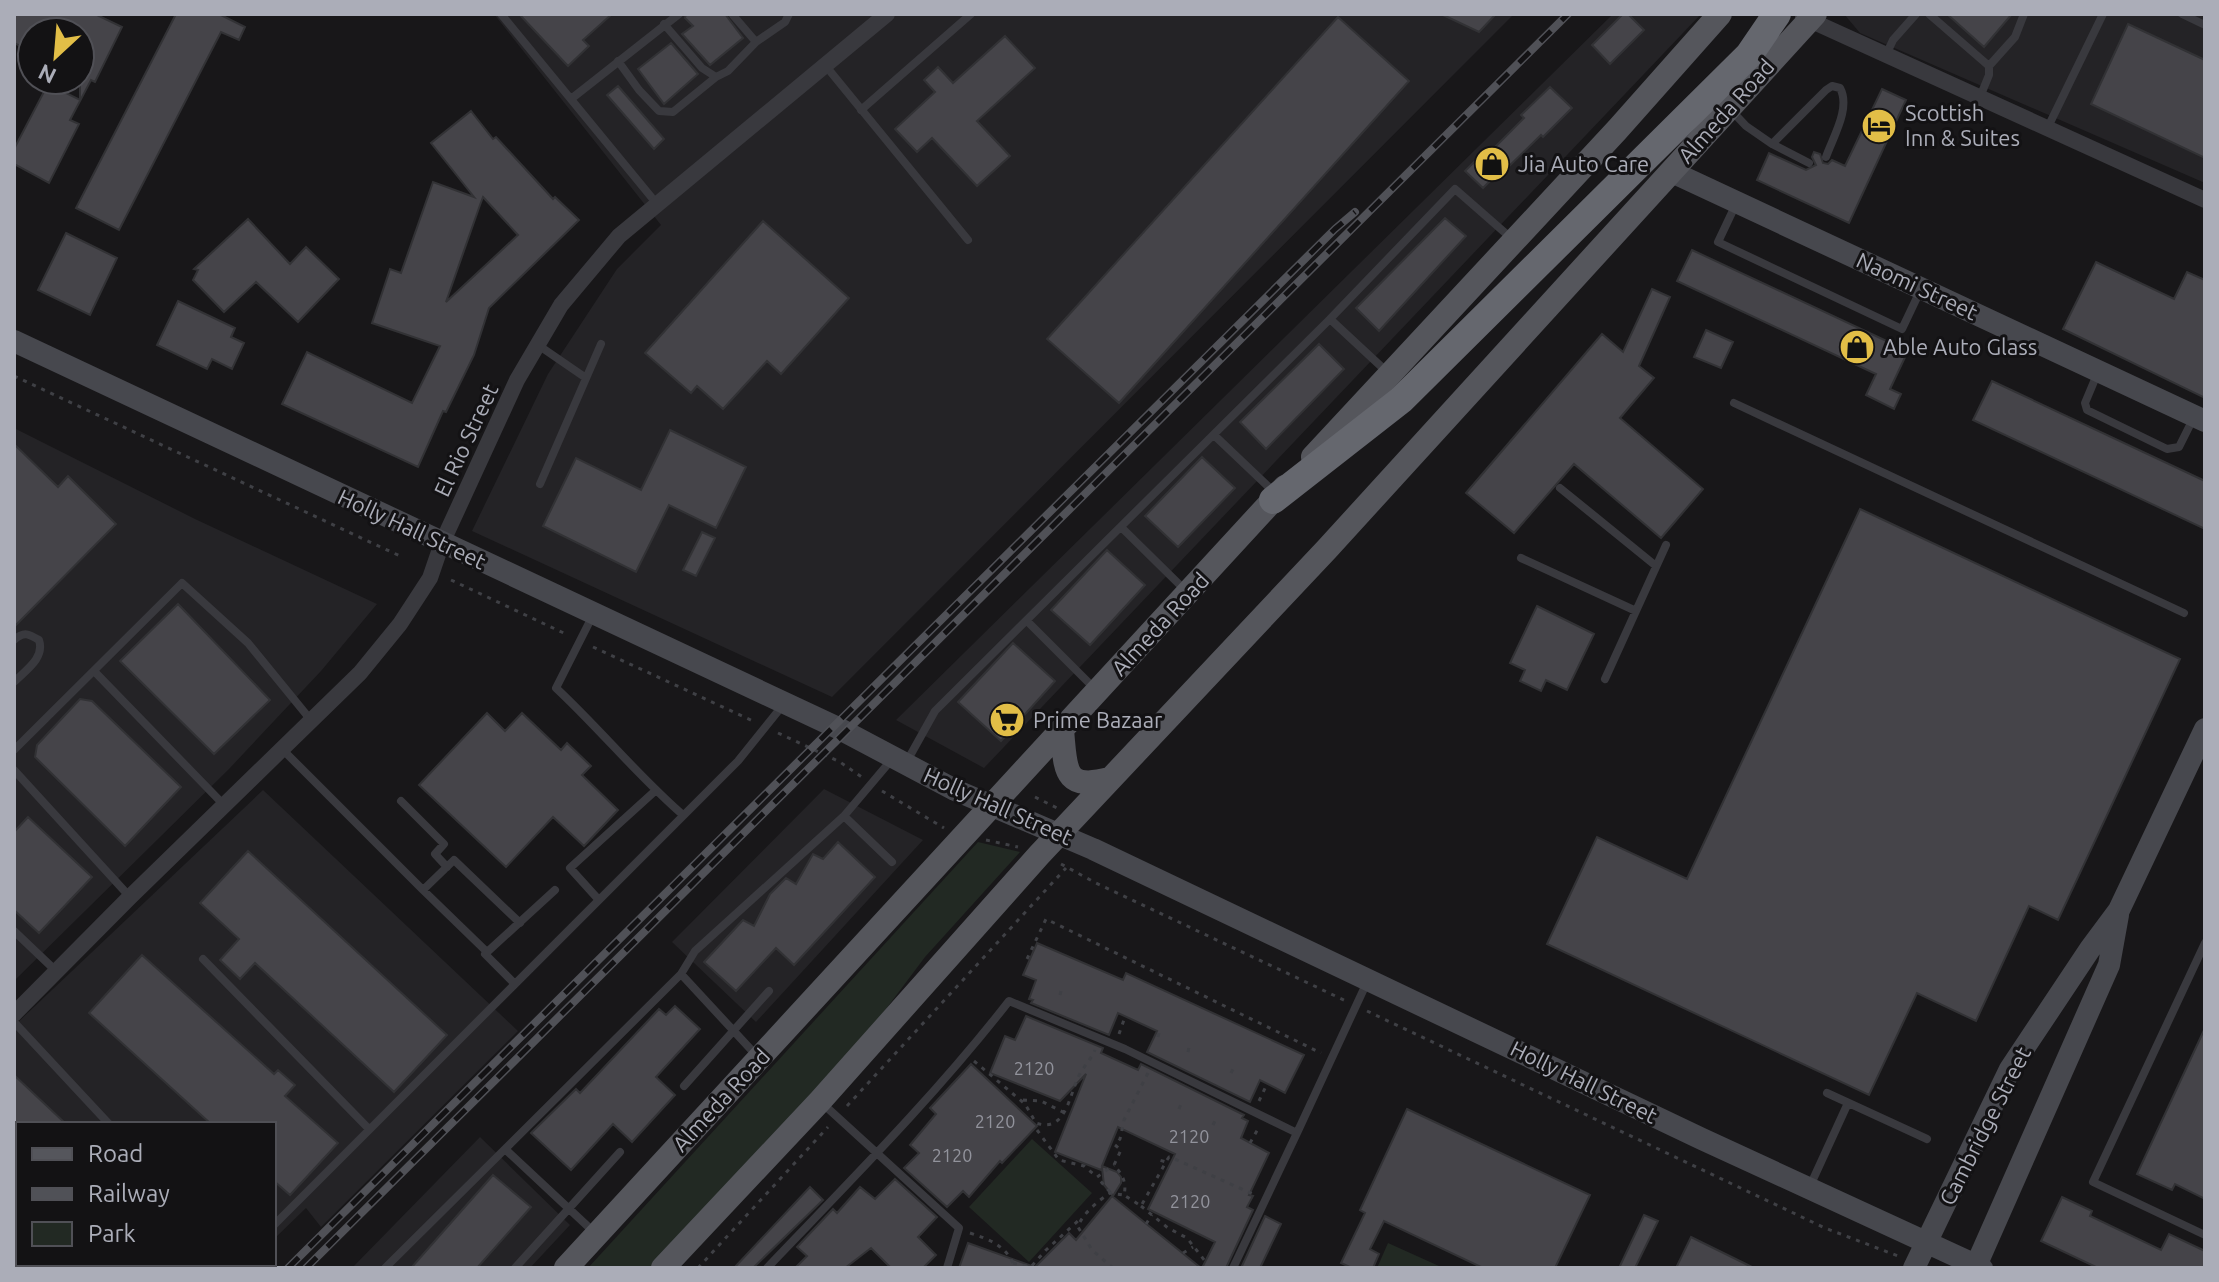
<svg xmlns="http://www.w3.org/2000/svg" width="2219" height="1282" font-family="Ubuntu,sans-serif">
  <rect width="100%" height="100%" fill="#181719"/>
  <path fill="#242326" d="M494,14H1514L832,697L472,531L548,374L617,269L661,225Z
    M1613,14H1701L984,768L896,720Z
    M1844,14H2205V183L1860,33Z
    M14,428L195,519L377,604L321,671L229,769L14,981Z
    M824,789L923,840L756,1022L672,942Z
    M263,790L518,1031L321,1227L306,1208L274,1239V1124H18V1264H249L245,1268H14V1026Z
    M480,1137L570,1225L530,1268H352Z"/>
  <path fill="#222923" d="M978,842L1020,852L925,957L868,1033L650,1268H588Z
    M1032,1139L1092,1193L1029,1262L969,1207Z
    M1388,1243L1439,1266L1438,1268H1377Z"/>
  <path fill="#454449" stroke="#323235" stroke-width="2" fill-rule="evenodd" d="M14,14H95L122,27L95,82L91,80L70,120L79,124L49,183L14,164V149L48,84L80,100V32H32V52L14,43Z
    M176,14H219L245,27L239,40L221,32L119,230L76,208Z
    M519,14H612L583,40L589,46L568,66Z
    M686,14H725L743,38L710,65L682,34L693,26L685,18Z
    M1441,14H1496L1479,32Z
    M1623,14H1628L1644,30L1610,64L1592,45Z
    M1947,14H2012L1984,47Z
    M1338,17L1409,81L1119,403L1047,339Z
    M2128,24L2205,60V158L2091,104Z
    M1005,36L1035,68L977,121L1010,156L977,186L932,138L917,152L895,129L935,92L924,80L938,67L953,83Z
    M671,43L698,74L664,104L638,69Z
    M618,86L664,139L654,149L607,95Z
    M1550,87L1572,108L1543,137L1541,135L1501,174L1499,172L1483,188L1465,171L1482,154L1485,157L1524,118L1521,115Z
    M1882,89L1906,100L1849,223L1757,180L1769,153L1806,170L1816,165L1812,157L1814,152L1820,154L1823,163L1828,164L1832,160L1845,166Z
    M471,111L493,139L496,137L553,199L555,197L579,220L489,308L474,355L446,412L443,411L418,467L282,404L307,352L412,403L440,346L372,323L390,269L401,273L433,182L474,197L431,143ZM483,197L518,235L446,302L480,205Z
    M1445,218L1466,236L1379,331L1356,308Z
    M248,219L290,264L306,247L339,279L298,322L256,282L224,312L193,280L198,270L194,269Z
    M763,221L849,298L781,374L767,361L723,409L697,386L691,393L645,353Z
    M66,233L117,258L90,315L38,290Z
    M1692,250L1908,351L1890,389L1901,394L1894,409L1866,395L1876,374L1677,281Z
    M2096,262L2174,299L2187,272L2205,280V398L2063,329Z
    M1652,289L1670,297L1639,366L1654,378L1620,418L1703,489L1661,538L1574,464L1514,533L1466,493L1602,334L1623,352Z
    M178,301L235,328L231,337L244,343L232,369L212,359L207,369L157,345Z
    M1706,330L1733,342L1721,368L1694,357Z
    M1319,344L1344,369L1266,449L1240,422Z
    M1992,381L2205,481V529L1973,420Z
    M670,430L746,467L716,528L669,505L636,572L543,526L576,458L641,490Z
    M14,444L58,487L68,476L116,524L14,627Z
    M1202,457L1235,488L1178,547L1145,516Z
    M1860,509L2180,659L2058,920L2029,906L1976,1021L1917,993L1869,1095L1547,944L1597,837L1687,879Z
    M702,532L715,538L696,576L683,570Z
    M1107,550L1145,585L1090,645L1051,610Z
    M178,604L270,700L214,754L120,661Z
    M1537,606L1594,634L1567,690L1546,680L1541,691L1520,681L1525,670L1510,663Z
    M1013,643L1055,681L1001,741L958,702Z
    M80,699L92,701L181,787L125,846L35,757L37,745Z
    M487,713L505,731L522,713L561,750L567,743L591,766L582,775L618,810L584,846L553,817L506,867L419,785Z
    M28,817L92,877L39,933L14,910V832Z
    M838,842L875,877L794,965L776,948L736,991L704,962L743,920L754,926L770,894L786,878L796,884L813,854L823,859Z
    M248,851L447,1035L394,1092L255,963L240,979L220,960L239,939L200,903Z
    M1037,943L1123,980L1126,973L1304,1055L1285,1093L1260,1080L1250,1102L1147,1052L1157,1031L1118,1013L1109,1035L1031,1003L1033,1000L1029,999L1036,980L1023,975Z
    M142,955L274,1074L278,1070L295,1085L285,1096L338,1143L290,1195L274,1181V1124H211L89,1013Z
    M675,1006L700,1029L656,1077L675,1095L632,1142L613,1124L571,1170L531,1133L576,1089L580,1093L659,1009L666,1015Z
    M1026,1016L1103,1048L1101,1053L1138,1070L1141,1064L1244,1115L1242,1118L1248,1121L1241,1138L1269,1153L1249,1195L1253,1196L1247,1207L1253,1210L1226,1268H1202L1215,1242L1148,1209L1175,1154L1118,1127L1102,1166L1117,1172L1121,1177V1183L1113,1196L1104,1185L1102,1168L1101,1170L1055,1152L1086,1074L1060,1101L990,1073L1005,1036L1015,1040Z
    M2205,1028V1199L2175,1184L2172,1190L2137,1174Z
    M971,1064L1037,1126L1002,1163L1000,1161L969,1197L963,1191L947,1207L904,1168L919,1153L910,1145L936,1114L930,1108Z
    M14,1075L66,1124H14Z
    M1407,1109L1590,1195L1555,1268H1483L1384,1221L1370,1249L1379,1254L1373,1268H1352L1341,1263L1365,1213L1360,1210Z
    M493,1175L531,1207L477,1268H411Z
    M895,1179L937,1217L918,1237L936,1255L923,1268H891L871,1248L845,1268H795L807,1256L797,1247L833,1209L837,1213L860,1187L875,1199Z
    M810,1187L823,1200L753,1268H734Z
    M1112,1196L1149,1226L1201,1268H1034L1069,1233L1076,1240Z
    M2062,1197L2092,1211L2090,1216L2161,1250L2169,1234L2205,1251V1268H2098L2041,1241Z
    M1644,1215L1658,1221L1635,1268H1619Z
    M1265,1216L1281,1224L1260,1268H1241Z
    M1691,1237L1754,1268H1676Z
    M968,1243L1032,1266L1031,1268H959Z"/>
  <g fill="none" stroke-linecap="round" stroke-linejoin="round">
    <path stroke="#3f4045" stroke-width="3" stroke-dasharray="4 6" stroke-linecap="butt" d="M14,376L400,556
      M451,580L568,635
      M593,647L753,721
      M778,733L840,762L863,778
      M882,791L944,828
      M1035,797L1057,808
      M986,840L1018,847
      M1061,864L1096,883L1346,1001
      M1027,959L1046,919L1321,1053
      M1060,995L1061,991
      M1367,1011L1825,1228L1898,1256
      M1119,1034L1125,1017
      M1158,1037L1159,1033
      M1188,1052L1189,1047
      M974,1061L1025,1104L1036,1123C1068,1134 1069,1091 1081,1072C1086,1064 1091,1059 1095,1050
      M1148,1073L1124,1120L1120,1139L1115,1145L1121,1150L1114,1165C1122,1174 1127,1182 1124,1195L1141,1206L1166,1162L1156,1159
      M1231,1073L1234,1067
      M1023,1100L1041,1101L1065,1113
      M1259,1101L1267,1084
      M847,1106L1066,868
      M1179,1109L1181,1104
      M1213,1125L1215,1121
      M1037,1130L1059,1160L1084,1166L1097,1177
      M1250,1143L1258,1129
      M1167,1160L1169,1157L1177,1160L1253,1194
      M1110,1192L1097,1177L1114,1165
      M1141,1206L1168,1228L1187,1238L1205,1261
      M1146,1224L1152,1215
      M970,1233C991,1240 1007,1246 1015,1268
      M1183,1253L1193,1247
      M1013,1263L1031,1267L1046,1250L1080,1219
      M698,1268L828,1127
      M1113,1268L1092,1250L1078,1227C1081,1215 1099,1200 1110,1193L1123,1195"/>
    <path stroke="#39393e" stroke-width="8" d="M501,14L657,204
      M732,14L756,42L785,22L789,14
      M1929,14L1989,66V75L1980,97
      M2182,14L2205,25
      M664,24L702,68L716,77L728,71L756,42
      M1886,55L1893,40L1916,14
      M618,61L639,90L659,111L673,112L716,77
      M825,65L968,240
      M1989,66L2015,37L2024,14
      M571,99L679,14
      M1730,109L1746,126L1772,144L1826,90L1832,86L1840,88C1851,108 1833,137 1826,157
      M861,110L971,14
      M2048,127L2103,14
      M1772,144L1809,163
      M1736,204L1718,242L1902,329L1921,289
      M1330,319L1386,371
      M538,345L586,378
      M2098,372L2085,403L2087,410L2167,449L2179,447L2193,419
      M1734,403L2184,613
      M1214,435L1274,492
      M540,484L601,344
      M1560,488L1656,566
      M1121,527L1186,591
      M1521,558L1636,611
      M593,615L556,688C600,729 638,776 683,815
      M1027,621L1094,688
      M14,640C24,631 29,634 39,640C45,658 26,670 14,682
      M94,671L224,805
      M1605,679L1666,545
      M282,749L423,890
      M14,750L182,583L248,643L310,719
      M906,763L935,711L1330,319L1455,189L1511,238
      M14,770L130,897
      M401,801L444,844L435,854L447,867
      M892,862L844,816L893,758
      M598,899L570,868L655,791
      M14,931L56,971
      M2205,943L2093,1182L2205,1235
      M487,952L423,890L454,860L520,923
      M203,959L369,1129
      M514,983L485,954L555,890
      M14,1022L109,1124
      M756,1055L681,974L695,951L844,816
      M684,1086L769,991
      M1827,1093L1927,1139
      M822,1103L959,1228L947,1268
      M1297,1133L1368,980
      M505,1149L681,974
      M1810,1186L1848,1103
      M274,1225L738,761L783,705
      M14,1231L18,1235
      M48,1264L52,1268
      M232,1268L235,1264
      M385,1268L505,1149L596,1234
      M515,1268L620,1152
      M767,1268C850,1181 935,1096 1009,1001L1125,1049L1297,1133L1233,1268"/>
    <path stroke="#39393e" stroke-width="16" d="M1803,17L2205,200
      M14,1014L130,897L360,673L400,624L430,578L442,543L517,380L561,305L619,236L887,14"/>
    <path stroke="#47484e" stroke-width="22" d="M1672,172L2205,421
      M14,341L838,728L955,790L1093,849L1702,1139L1982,1268
      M1914,1268L2010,1069L2090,949L2119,910L2205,729
      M1975,1268L2109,965L2118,915"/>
    <path stroke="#55565c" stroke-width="24" d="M1313,457L1617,130L1720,14
      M1062,730C1066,769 1062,791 1110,779
      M566,1268L1285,487
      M663,1268L820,1101L1039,855L1327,549L1815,14"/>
    <path stroke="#65676e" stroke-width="28" d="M1273,500L1401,400L1749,55L1777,14"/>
    <defs>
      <path id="rail" d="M288,1268L1335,229L1355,212
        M306,1268L1568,14"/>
    </defs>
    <use href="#rail" stroke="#505157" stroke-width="8"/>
    <use href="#rail" stroke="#131214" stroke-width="5" stroke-dasharray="15" stroke-linecap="butt"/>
  </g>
  <defs>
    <symbol id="hotel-disc" viewBox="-11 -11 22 22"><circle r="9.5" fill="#e2be47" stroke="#131214"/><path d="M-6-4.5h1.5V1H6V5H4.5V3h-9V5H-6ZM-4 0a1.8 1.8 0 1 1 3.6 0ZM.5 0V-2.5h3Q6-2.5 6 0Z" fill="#111"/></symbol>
    <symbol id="shop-disc" viewBox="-11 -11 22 22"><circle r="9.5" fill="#e2be47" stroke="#131214"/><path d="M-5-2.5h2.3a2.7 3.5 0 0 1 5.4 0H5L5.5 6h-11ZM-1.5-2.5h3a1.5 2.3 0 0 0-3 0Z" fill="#111"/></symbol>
    <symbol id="supermarket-disc" viewBox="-11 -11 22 22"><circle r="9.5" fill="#e2be47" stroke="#131214"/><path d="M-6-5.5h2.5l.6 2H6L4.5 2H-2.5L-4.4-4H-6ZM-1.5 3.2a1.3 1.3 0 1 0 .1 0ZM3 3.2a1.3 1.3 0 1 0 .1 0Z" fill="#111"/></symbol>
  </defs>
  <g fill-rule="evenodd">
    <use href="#hotel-disc" x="1859" y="106" width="40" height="40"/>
    <use href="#shop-disc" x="1472" y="144" width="40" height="40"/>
    <use href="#shop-disc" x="1837" y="327" width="40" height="40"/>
    <use href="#supermarket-disc" x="987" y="700" width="40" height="40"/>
  </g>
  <g text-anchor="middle" stroke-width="6" stroke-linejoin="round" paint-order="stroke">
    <g font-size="18" fill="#92939c">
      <text x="1034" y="1075">2120</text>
      <text x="995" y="1128">2120</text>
      <text x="1189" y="1143">2120</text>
      <text x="952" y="1162">2120</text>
      <text x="1190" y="1208">2120</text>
    </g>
    <g font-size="22" fill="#abadb8" stroke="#131214">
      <text transform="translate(1726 111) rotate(-48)" y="8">Almeda Road</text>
      <text transform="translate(1917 286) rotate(25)" y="8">Naomi Street</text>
      <text transform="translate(466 440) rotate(-65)" y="8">El Rio Street</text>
      <text transform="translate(412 529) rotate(25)" y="8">Holly Hall Street</text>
      <text transform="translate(1160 624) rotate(-47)" y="8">Almeda Road</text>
      <text transform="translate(998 806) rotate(24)" y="8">Holly Hall Street</text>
      <text transform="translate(1584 1082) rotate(26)" y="8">Holly Hall Street</text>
      <text transform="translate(721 1100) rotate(-47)" y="8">Almeda Road</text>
      <text transform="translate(1985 1126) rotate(-63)" y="8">Cambridge Street</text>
    </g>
    <g font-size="22" fill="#abadb8" stroke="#131214" text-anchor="start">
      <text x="1905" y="121">Scottish<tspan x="1905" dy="25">Inn &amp; Suites</tspan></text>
      <text x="1518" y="172">Jia Auto Care</text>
      <text x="1883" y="355">Able Auto Glass</text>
      <text x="1033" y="728">Prime Bazaar</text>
    </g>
  </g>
  <rect width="2219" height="1282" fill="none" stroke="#abadb8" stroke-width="32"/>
  <rect x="16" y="1122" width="260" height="144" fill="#131214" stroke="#505056" stroke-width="2"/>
  <rect x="32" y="1148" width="40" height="12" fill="#55565c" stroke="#505056" stroke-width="2"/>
  <text x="88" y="1162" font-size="24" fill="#abadb8">Road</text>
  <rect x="32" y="1188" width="40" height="12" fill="#505157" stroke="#505056" stroke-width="2"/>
  <text x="88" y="1202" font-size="24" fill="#abadb8">Railway</text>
  <rect x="32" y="1222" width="40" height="24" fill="#222923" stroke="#505056" stroke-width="2"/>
  <text x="88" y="1242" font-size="24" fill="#abadb8">Park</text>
  <g transform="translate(56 56) rotate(206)"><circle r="38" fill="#131214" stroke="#505056" stroke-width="2"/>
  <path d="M0-6L14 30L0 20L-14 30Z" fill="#e2be47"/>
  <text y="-12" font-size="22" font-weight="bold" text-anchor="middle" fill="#abadb8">N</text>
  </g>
</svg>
